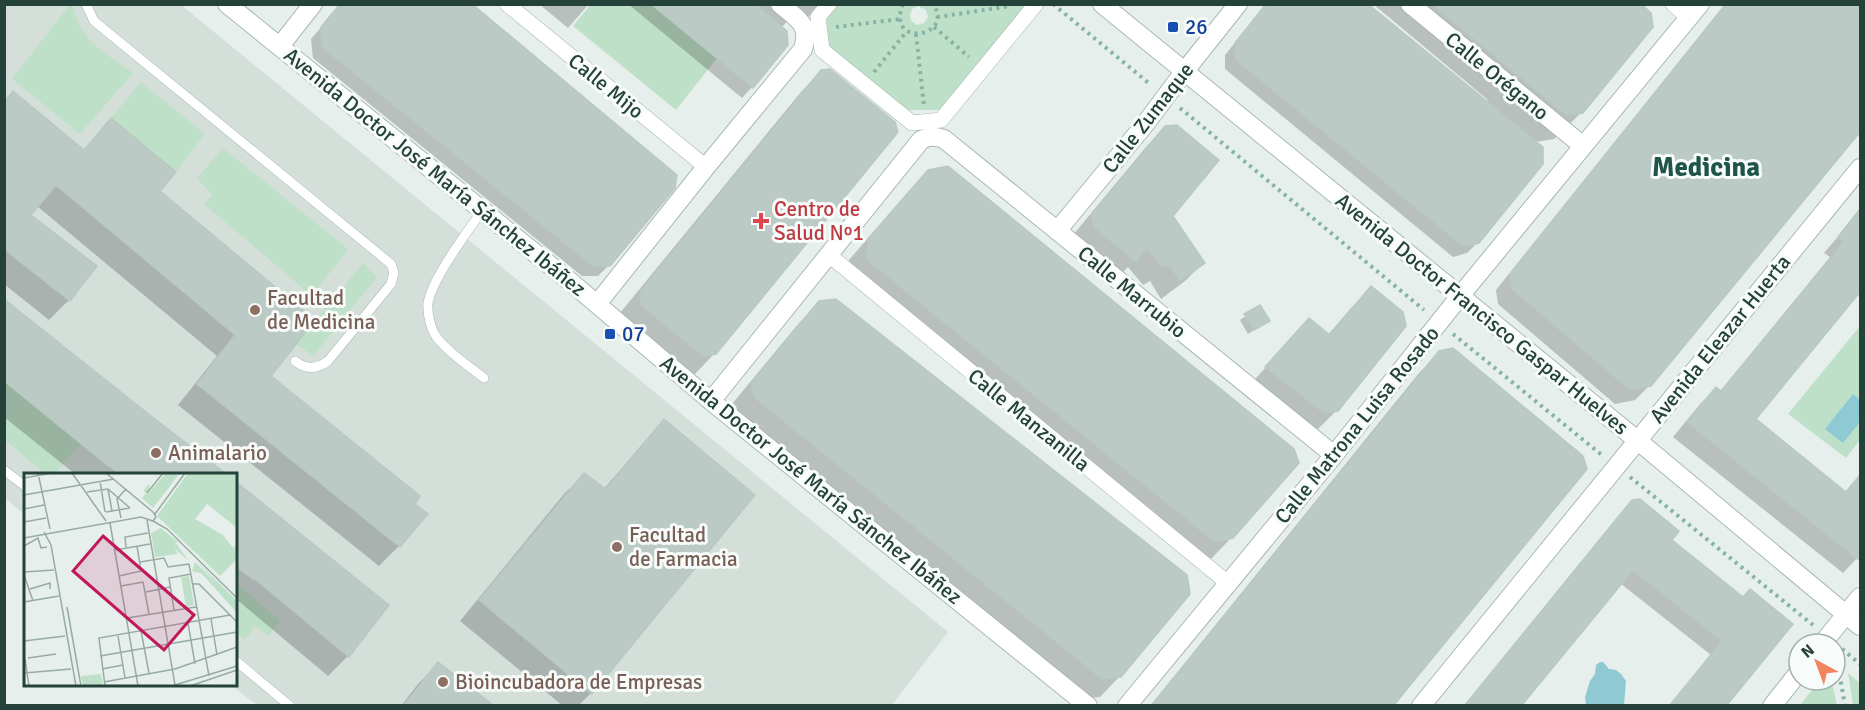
<svg xmlns="http://www.w3.org/2000/svg" width="1865" height="710" font-family="Signika,sans-serif">
  <rect width="100%" height="100%" fill="#e6efeb"/>
  <path fill="#d4dfda" d="M4,5H181L948,632L892,705H257L231,685L236,684V474H26L25,515L5,498Z"/>
  <path fill="#bfe0c8" fill-rule="evenodd" d="M70,4L73,5C78,39 107,54 133,73L80,134L12,79Z
    M591,4L651,5L717,58L676,110L573,26Z
    M833,5H1029L942,110H905L826,45L827,14ZM918,6L926,10L928,17L924,23L917,25L911,21L910,15L912,9Z
    M141,82L205,134L176,172L111,118Z
    M223,148L348,249L312,296L204,204L212,195L197,178Z
    M363,263L377,277L313,356L296,344Z
    M1860,326V440L1846,458L1788,414Z
    M4,381L81,443L55,474H45L5,440Z
    M236,583L280,621L268,636L255,626L245,640L236,632Z
    M1848,673L1860,683V705H1853Z
    M1820,680H1831L1837,705H1800Z"/>
  <path fill="#8ec9d4" d="M1853,394L1860,400V422L1843,443L1825,429Z
    M1600,662H1603L1609,669L1616,670L1621,674L1626,681L1624,705H1586L1585,697L1590,681L1595,674L1596,665Z"/>
  <path fill="#0003" d="M341,4L609,265L598,276H582L313,58L311,39Z
    M539,4H589L568,28Z
    M628,4H821L804,21L792,16L781,28L752,87L742,98Z
    M1266,4L1486,102L1488,100L1373,4H1638L1582,112L1554,139L1535,142L1478,242L1467,253L1453,257L1225,69V55Z
    M1725,4H1860V129L1650,385L1635,400L1615,404L1498,304L1496,290Z
    M821,71L715,353L695,374L683,375L620,313L801,92Z
    M4,102L82,151L111,120L158,191L269,376L426,514L399,546L379,566L178,405L217,356L37,206L29,215L69,300L49,320L4,284Z
    M1165,128L1171,216L1203,263L1185,281L1161,299L1150,281L1143,285L1128,267L1116,279L1073,235L1146,147Z
    M929,171L1232,537L1212,558L1194,561L847,279L849,260L908,192Z
    M1860,211V289L1754,419L1845,493L1860,474V555L1843,573L1673,437L1701,403L1716,389L1720,392L1830,257L1824,253Z
    M1371,288L1337,410L1317,430L1247,388L1309,320L1328,335L1351,308Z
    M4,301L223,474H75L4,417Z
    M820,302L1120,676L1100,697L1082,699L735,417L732,404L799,323Z
    M1259,307L1268,321L1248,334L1240,320Z
    M1440,352L1585,469L1392,706H1150L1419,373Z
    M664,422L591,693L578,706H563L460,621L564,494L584,475L604,489L645,441Z
    M236,484L387,605L348,656L328,676L236,599Z
    M1633,501L1669,540L1743,599L1791,624L1725,706H1670L1711,655L1620,583L1520,706H1464L1619,515Z
    M438,664L491,706H401L418,684Z"/>
  <path fill="#bbcac4" stroke="#b8c9c2" stroke-width="1.5" d="M340,4H472L677,175L675,188L610,266H593L322,47L321,27Z
    M651,4H755L787,31L788,45L753,88Z
    M1266,4H1368L1543,147V164L1479,243L1464,247L1235,59V43Z
    M1432,4H1641L1651,13L1653,27L1583,113L1566,115Z
    M1726,4H1860V132L1651,386L1630,390L1512,289L1510,274Z
    M830,69L895,122L898,132L716,354L703,356L641,305L640,292L821,70Z
    M13,91L84,150L111,118L176,172L160,191L315,320L271,376L420,496L415,504L428,514L400,547L197,384L235,335L56,185L31,215L97,266L70,301L4,249V102Z
    M1177,125L1219,160L1173,216L1205,263L1180,281L1169,264L1162,267L1147,248L1136,262L1094,227L1091,215L1165,126Z
    M948,166L1294,449L1299,463L1233,538L1215,542L866,259L868,239L928,170Z
    M1860,209V292L1756,419L1846,492L1860,475V561L1687,422L1716,387L1721,391L1844,242L1838,237Z
    M1371,286L1403,312L1406,326L1338,411L1324,413L1265,367L1309,318L1330,335Z
    M4,299L146,412L226,474H120L106,464L4,381Z
    M836,299L1187,575L1190,594L1121,677L1102,679L754,397L751,383L819,301Z
    M1260,305L1270,321L1254,330L1244,314Z
    M1453,348L1583,456L1587,469L1394,705H1152L1439,351Z
    M664,419L755,495L592,694L479,600L584,473L606,489Z
    M236,482L389,605L349,657L255,579L254,580L236,566Z
    M1640,499L1679,531L1672,540L1743,597L1750,589L1793,624L1727,705H1670L1722,641L1633,570L1522,705H1465L1632,500Z
    M438,662L493,705H404Z"/>
  <g fill="none" stroke-linecap="round" stroke-linejoin="round">
    <defs>
      <path id="service" d="M86,4L94,21L391,264L394,273L391,284L328,361C317,369 306,370 295,361
        M482,211C467,232 432,279 428,303C427,314 431,331 438,339C450,354 469,366 484,378
        M4,470L26,487
        M236,661L290,706"/>
      <path id="pedestrian" d="M507,4L706,167
        M829,4L818,17L822,50L912,123L941,120L1036,4
        M1673,4L1689,18
        M829,255L1229,584"/>
      <path id="minor" d="M227,4L572,283L711,401L1088,706
        M1410,4L1583,146
        M280,46L313,4
        M1057,231L1146,123L1184,72L1238,4
        M597,304L706,167L803,49C811,24 797,19 780,4
        M711,401L921,140C929,136 935,136 944,139L1334,455
        M1822,644L1860,597
        M1127,706L1334,455L1460,296L1700,4
        M1421,706L1860,168
        M1772,706L1799,672"/>
      <path id="tertiary" d="M1102,4L1637,440L1860,626"/>
    </defs>
    <use href="#service" stroke="#a8b8b2" stroke-width="10"/>
    <use href="#pedestrian" stroke="#a8b8b2" stroke-width="16"/>
    <use href="#minor" stroke="#a8b8b2" stroke-width="20"/>
    <use href="#tertiary" stroke="#a8b8b2" stroke-width="20"/>
    <path stroke="#86b3a5" stroke-width="4" stroke-dasharray="3 4.5" stroke-linecap="butt" d="M903,4C885,49 956,37 933,4
      M1053,4L1151,85
      M937,17L1011,6
      M836,27L900,19
      M934,27L969,57
      M916,34L924,106
      M874,72L907,31
      M1180,108L1424,310
      M1453,334L1603,456
      M1630,477L1813,625
      M1842,649L1860,664
      M1835,668L1840,677L1845,706"/>
    <use href="#service" stroke="#fff" stroke-width="9"/>
    <use href="#pedestrian" stroke="#fff" stroke-width="15"/>
    <use href="#minor" stroke="#fff" stroke-width="18"/>
    <use href="#tertiary" stroke="#fff" stroke-width="18"/>
  </g>
  <g fill="#1a4fb4" stroke="#f7fbf9" stroke-width="2">
    <rect x="1167" y="21" width="12" height="12" rx="3"/>
    <rect x="604" y="328" width="12" height="12" rx="3"/>
  </g>
  <path fill="#e0444e" stroke="#f7fbf9" stroke-width="2" d="M758 212h6v6h6v6h-6v6h-6v-6h-6v-6h6z"/>
  <g fill="#8d6e63" stroke="#f7fbf9" stroke-width="2">
    <circle cx="255" cy="310" r="6"/>
    <circle cx="156" cy="453" r="6"/>
    <circle cx="617" cy="547" r="6"/>
    <circle cx="443" cy="682" r="6"/>
  </g>
  <g text-anchor="middle" stroke-width="6" stroke-linejoin="round" paint-order="stroke">
    <g font-size="21" fill="#164399" stroke="#f7fbf9" text-anchor="start">
      <text x="1185" y="34">26</text>
      <text x="622" y="341">07</text>
    </g>
    <g font-size="21" fill="#24423a" stroke="#f7fbf9">
      <text transform="translate(1497 76) rotate(39)" y="7">Calle Orégano</text>
      <text transform="translate(606 86) rotate(39)" y="7">Calle Mijo</text>
      <text transform="translate(1148 118) rotate(-52)" y="7">Calle Zumaque</text>
      <text transform="translate(435 172) rotate(39)" y="7">Avenida Doctor José María Sánchez Ibáñez</text>
      <text transform="translate(1132 292) rotate(39)" y="7">Calle Marrubio</text>
      <text transform="translate(1482 314) rotate(39)" y="7">Avenida Doctor Francisco Gaspar Huelves</text>
      <text transform="translate(1720 339) rotate(-51)" y="7">Avenida Eleazar Huerta</text>
      <text transform="translate(1029 420) rotate(39)" y="7">Calle Manzanilla</text>
      <text transform="translate(1357 425) rotate(-51)" y="7">Calle Matrona Luisa Rosado</text>
      <text transform="translate(811 480) rotate(39)" y="7">Avenida Doctor José María Sánchez Ibáñez</text>
    </g>
    <g font-size="21" fill="#be3a42" stroke="#f7fbf9" text-anchor="start">
      <text x="774" y="216">Centro de<tspan x="774" dy="24">Salud Nº1</tspan></text>
    </g>
    <g font-size="21" fill="#785e54" stroke="#f7fbf9" text-anchor="start">
      <text x="267" y="305">Facultad<tspan x="267" dy="24">de Medicina</tspan></text>
      <text x="168" y="460">Animalario</text>
      <text x="629" y="542">Facultad<tspan x="629" dy="24">de Farmacia</tspan></text>
      <text x="455" y="689">Bioincubadora de Empresas</text>
    </g>
    <g font-size="27" font-weight="bold" fill="#1f5548" stroke="#f7fbf9">
      <text x="1706" y="176">Medicina</text>
    </g>
  </g>
  <g transform="translate(24 473)">
    <rect width="213" height="213" fill="#e6efeb"/>
    <path d="M142,0H156L129,35L118,25L122,20L119,18L126,10L124,21ZM164,0H213V55L183,31L171,46L199,62L209,75L213,72V86L196,103L133,43ZM137,55L155,70L151,69L165,88L150,75L154,81L131,84L127,60ZM172,87L213,128V140L178,101L168,98L171,89L193,111ZM165,103L170,132L162,134L157,104ZM77,201L79,213H59L57,203Z" fill="#bfe0c8"/>
    <path fill="none" stroke="#98aaa4" stroke-width="1.5" d="M14,0L26,56M48,0L82,48M82,0L129,39M0,5L28,0M76,8L81,39M84,16L88,38M63,19L84,16L106,35M123,20L139,0M0,22L90,6M0,36L20,32M82,39L106,35M131,41L161,0M97,45L93,26L102,16M123,47L151,212M129,48L143,56L213,125M0,49L22,45M86,50L114,213M20,59L27,72L52,213M0,65L117,44L129,48L132,44L129,39M0,73L14,65L17,75L23,74M102,74L101,64L124,60M91,77L126,71M116,89L140,85L144,94L165,91M165,91L185,203M0,99L30,97M0,102L9,128M95,103L117,98L113,73M169,111H175L213,149M97,113L119,109L125,141M6,116L26,110V116M122,119L146,114M0,129L35,123M43,134L57,213M150,137L145,105L167,101M103,145L172,134M187,146L193,182M164,150L171,191M117,158L125,200M94,163L101,205M0,168L41,163M76,183L213,159M4,185L32,181M1,186L5,213M78,196L99,192M0,200L47,196M80,209L151,196L213,174M151,212L213,193M81,213L75,165L206,142M166,213L213,197"/>
    <path fill="#c2185b" fill-opacity="0.15" stroke="#c2185b" stroke-width="3" d="M79,63L170,142L140,177L49,98Z"/>
    <rect width="213" height="213" fill="none" stroke="#24423a" stroke-width="3"/>
  </g>
  <rect width="1865" height="710" fill="none" stroke="#24423a" stroke-width="12"/>
  <g transform="translate(1817 662) rotate(319)"><circle r="28" fill="#f7fbf9" stroke="#a3b1ad" stroke-width="1.5"/>
  <path d="M0-4.5L10 22L0 15L-10 22Z" fill="#f4845f"/>
  <text y="-9" font-size="16" font-weight="bold" text-anchor="middle" fill="#24423a">N</text>
  </g>
</svg>
